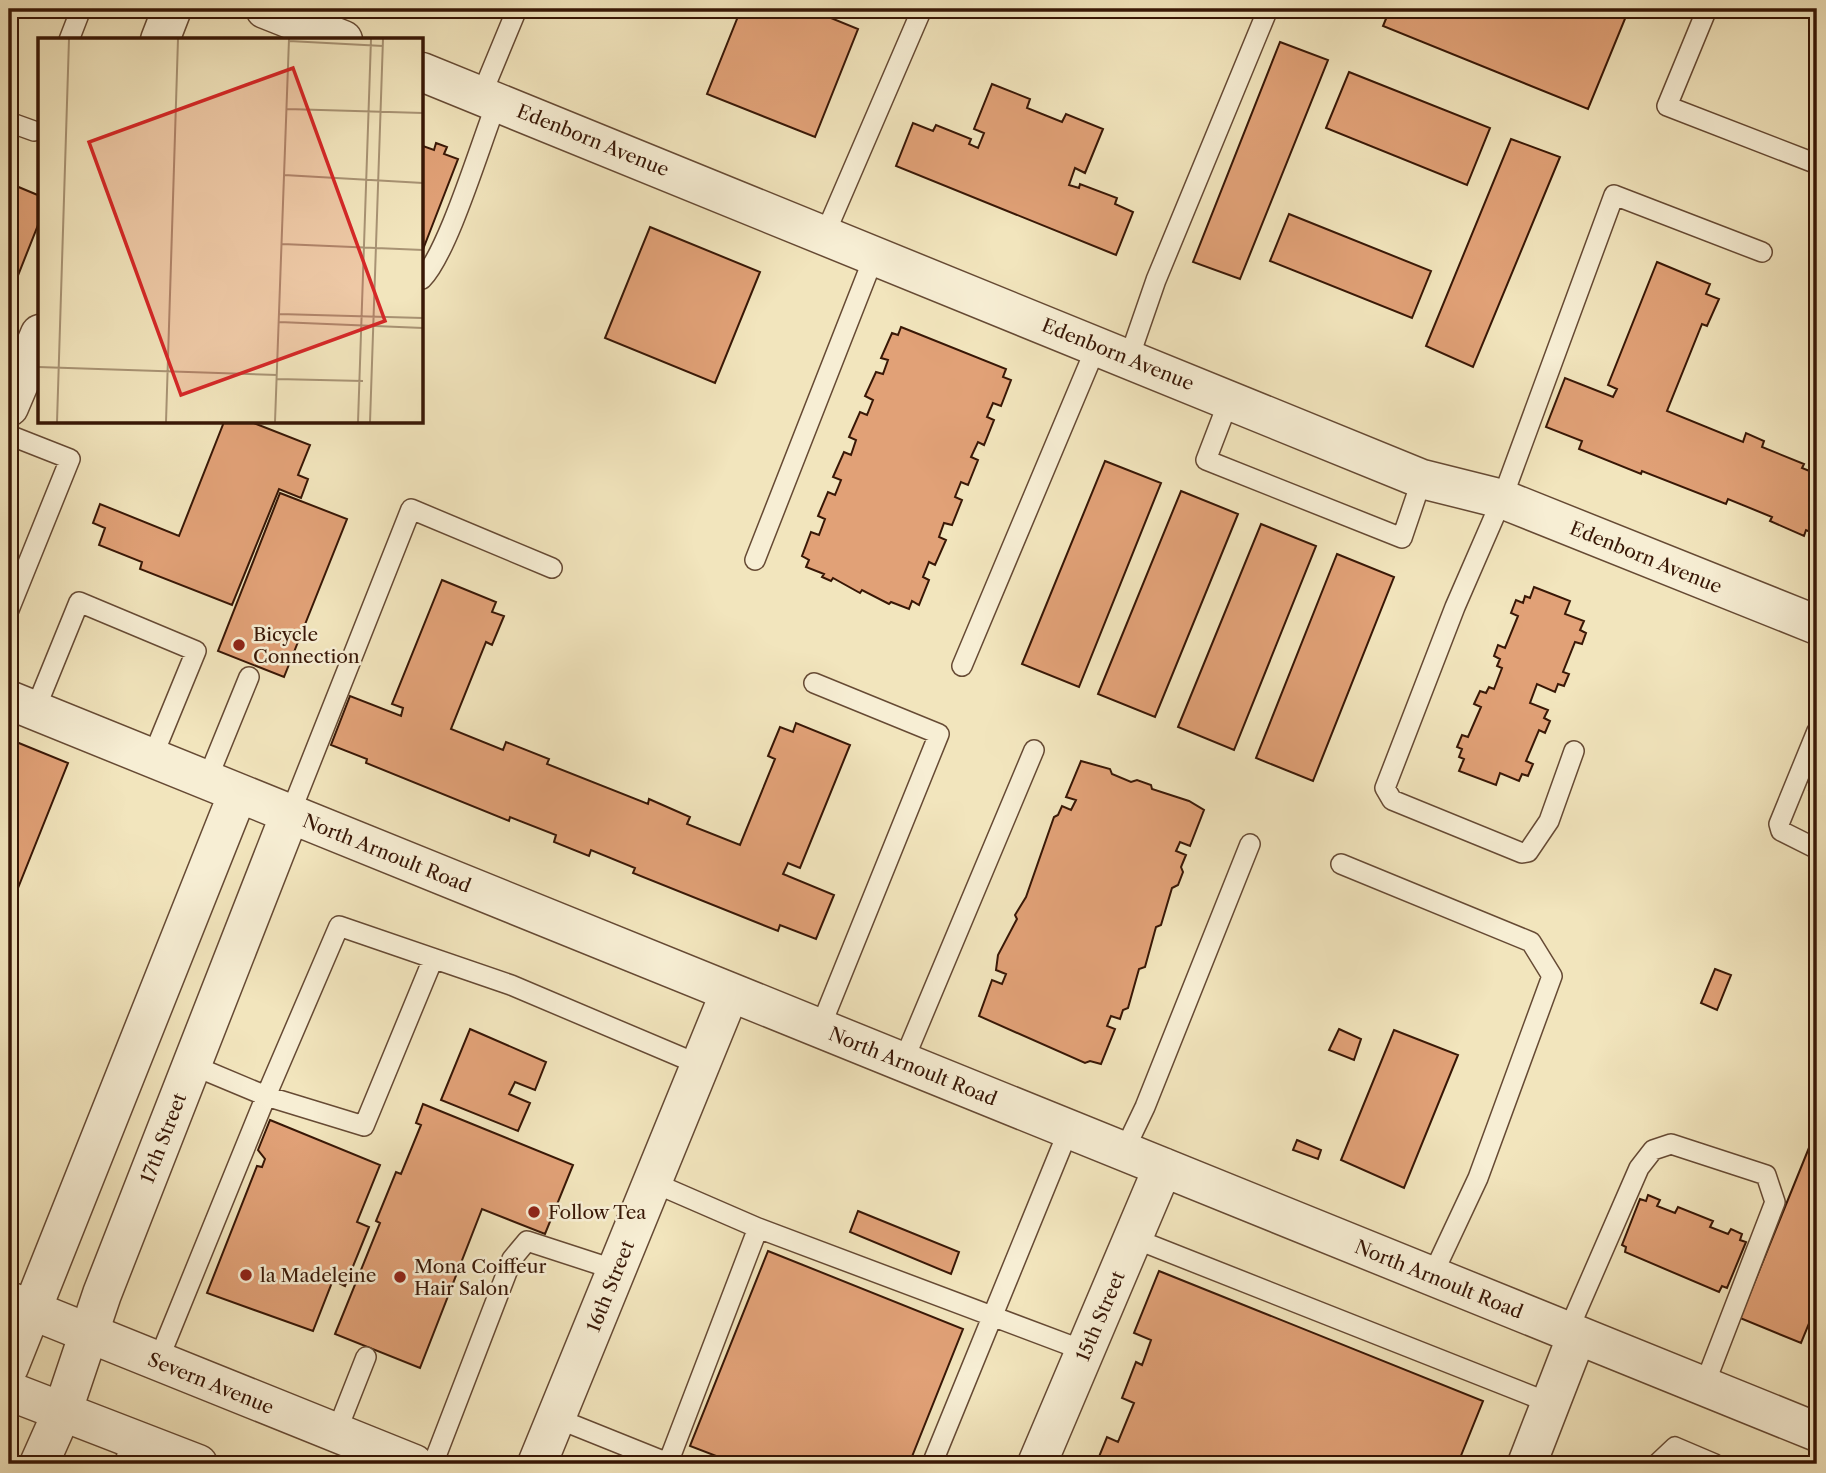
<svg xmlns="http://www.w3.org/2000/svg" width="1826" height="1473" font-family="'Libre Caslon Text',serif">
  <rect width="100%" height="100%" fill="#f2e5bd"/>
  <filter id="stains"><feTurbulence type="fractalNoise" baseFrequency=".00286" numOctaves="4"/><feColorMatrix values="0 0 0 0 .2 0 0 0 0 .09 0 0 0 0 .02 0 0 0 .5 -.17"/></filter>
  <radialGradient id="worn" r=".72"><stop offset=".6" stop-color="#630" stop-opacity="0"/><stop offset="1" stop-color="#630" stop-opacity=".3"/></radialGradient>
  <path fill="#e1a177" stroke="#381706" stroke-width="2" d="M741,9H809L858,29L815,137L707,94Z
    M1390,9H1629L1588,109L1383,26Z
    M1280,42L1328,60L1240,279L1193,262Z
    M1349,72L1490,128L1467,185L1326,128Z
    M992,84L1030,99L1027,108L1062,122L1066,114L1103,129L1085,173L1075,168L1069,185L1079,188L1080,184L1117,198L1115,204L1133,212L1116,255L896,166L913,123L933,131L936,125L971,139L969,144L978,148L984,133L974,129Z
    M1511,139L1560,157L1473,367L1426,346Z
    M436,143L447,147L444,154L458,159L422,252V149L423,146L434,150Z
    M9,183L40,196V220L13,288L9,286Z
    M1289,214L1431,271L1412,318L1270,261Z
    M650,227L760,272L715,383L605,338Z
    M1657,262L1710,284L1706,294L1719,299L1707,326L1702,324L1667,411L1743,442L1746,433L1764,441L1762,447L1804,464L1802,468L1817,474V535L1806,530L1804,536L1770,521L1772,517L1728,499L1726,504L1642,471L1641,474L1579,449L1582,441L1546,427L1565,378L1613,397L1617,389L1608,385Z
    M901,327L1006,369L1003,377L1011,380L1001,406L993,403L987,417L994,420L984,445L978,442L971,457L978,460L968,485L961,482L955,497L962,500L952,525L944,523L939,537L946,540L935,565L929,562L923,577L929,580L919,605L912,601L909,609L891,602L889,604L862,590L860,593L833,578L831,581L822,577L824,574L806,567L809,560L802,556L811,532L819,535L825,519L818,516L828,492L835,495L841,480L833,477L844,452L851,455L856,440L849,437L860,412L867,415L873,400L865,396L876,372L883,374L888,360L881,358L892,333L898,335Z
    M224,422H251L310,445L298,475L308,479L301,498L279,489L232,605L140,569L142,562L99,545L105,528L93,523L100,504L179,536Z
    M1105,461L1161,483L1079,687L1022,664Z
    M1181,491L1238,514L1155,717L1098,694Z
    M280,493L347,519L284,677L218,651Z
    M1261,524L1316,546L1234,750L1178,727Z
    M1337,554L1394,577L1313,781L1256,758Z
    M442,580L496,602L492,612L504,616L492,645L486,642L451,729L503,750L506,742L549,759L547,764L648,804L649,799L690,817L687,824L740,845L775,759L768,756L780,727L793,732L796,723L850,745L800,868L788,863L783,874L834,895L816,939L780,925L778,931L633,873L635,868L591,850L589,856L554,842L556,835L510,817L509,821L366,763L367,759L331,745L350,696L401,716L403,708L392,704Z
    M1534,587L1570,601L1565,614L1584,621L1580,630L1586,633L1582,644L1575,642L1563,672L1569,674L1564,686L1558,684L1555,692L1537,684L1530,703L1548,710L1544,718L1550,721L1545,733L1539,730L1526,761L1533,764L1528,776L1522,774L1519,781L1500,773L1496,785L1459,771L1464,759L1459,757L1462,749L1457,747L1462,735L1468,737L1481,707L1474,704L1480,691L1486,693L1489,687L1494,689L1502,668L1497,666L1500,659L1494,656L1498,645L1505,648L1518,616L1511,613L1516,600L1523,603L1525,596L1530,598Z
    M9,739L68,763L14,898L9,896Z
    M1817,754V794L1809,790L1812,783L1806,781Z
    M1081,761L1110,769L1112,774L1131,782L1137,780L1151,785L1152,789L1189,801L1204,810L1190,846L1180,842L1176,851L1186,855L1181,867L1183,872L1178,885L1172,888L1161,925L1156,927L1145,967L1139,969L1128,1008L1123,1010L1120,1019L1111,1016L1107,1026L1115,1029L1101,1064L1090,1061L1085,1063L979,1016L992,980L1002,984L1006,974L996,970L998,955L1017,919L1015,915L1026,897L1054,817L1058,815L1062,806L1071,810L1076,800L1066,797Z
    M1715,969L1731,975L1717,1010L1701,1003Z
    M470,1029L546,1062L535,1090L515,1082L509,1094L530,1103L518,1131L441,1100Z
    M1339,1029L1361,1039L1354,1060L1329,1050Z
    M1394,1030L1458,1055L1404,1188L1341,1160Z
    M423,1104L573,1165L545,1234L482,1209L420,1368L335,1334L380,1223L376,1221L396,1172L401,1174L421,1125L416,1123Z
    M270,1120L380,1165L357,1222L369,1227L345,1286L333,1280L313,1331L207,1293L257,1166L262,1167L265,1159L258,1150Z
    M1817,1128V1304L1801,1343L1740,1318Z
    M1297,1140L1321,1150L1318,1159L1293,1150Z
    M1648,1195L1660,1200L1657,1206L1675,1213L1678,1207L1713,1221L1710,1227L1728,1234L1731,1229L1742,1234L1740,1240L1746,1242L1727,1288L1722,1286L1719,1292L1625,1252L1626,1247L1622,1245L1640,1199L1646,1201Z
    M858,1211L959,1252L951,1274L850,1232Z
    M768,1251L963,1329L909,1464H737L690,1446Z
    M1159,1271L1483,1401L1458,1463L1442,1457L1439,1464H1096L1107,1437L1118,1442L1134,1403L1122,1398L1136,1362L1142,1365L1151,1340L1134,1333Z"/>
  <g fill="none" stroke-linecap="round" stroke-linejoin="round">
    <defs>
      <path id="service" d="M1707,9L1667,106L1817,164
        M69,40L81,9
        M481,96L517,9
        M9,122L34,131
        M825,234L922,9
        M422,279C448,253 481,142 497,102
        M1129,358L1156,280L1268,9
        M1229,400L1206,460L1402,538L1422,479
        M9,435L70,459L9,610
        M755,560L875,254
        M962,666L1097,345
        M814,683L939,734L820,1028
        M35,710L79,602L196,651L152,758
        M1817,731L1779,824L1781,831L1817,849
        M1574,751L1549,821L1528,852L1522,853L1392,800L1385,788L1455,607L1502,499L1614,195L1762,252
        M207,780L249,677
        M290,814L411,509L552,568
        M1341,864L1531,942L1552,976L1478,1178L1432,1276
        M903,1062L1034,750
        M192,1065L266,1096L339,926L511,985L700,1065
        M1124,1151L1145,1107L1250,844
        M652,1182L758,1228L668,1463L671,1464
        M758,1228L1085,1351
        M1133,1238L1550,1403
        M1568,1331L1639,1168L1653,1150L1671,1144L1766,1175L1775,1202L1704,1386
        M158,1361L266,1096L364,1126L433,959
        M556,1418L668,1463
        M336,1433L366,1357
        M124,1464L133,1438
        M433,1464L512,1259L527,1241L616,1270
        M932,1464L1069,1129
        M1657,1464L1675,1447L1715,1464"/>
      <path id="minor" d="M265,9L343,40
        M160,40L172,9
        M422,72L1422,479L1502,499L1817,625
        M9,407L40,334
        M9,700L1817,1432
        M9,1367L238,793
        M39,1464L63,1410L102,1294L290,814
        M537,1464L730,992
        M1037,1464L1163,1167
        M1527,1464L1577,1335"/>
      <path id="tertiary" d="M9,1301L414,1464
        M9,1391L198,1464"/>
    </defs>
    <use href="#service" stroke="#664a34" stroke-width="22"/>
    <use href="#minor" stroke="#664a34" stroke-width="41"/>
    <use href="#tertiary" stroke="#664a34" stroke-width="41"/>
    <use href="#service" stroke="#f7eed4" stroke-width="19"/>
    <use href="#minor" stroke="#f7eed4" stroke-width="38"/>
    <use href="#tertiary" stroke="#f7eed4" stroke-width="38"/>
  </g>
  <g fill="#8f2418" stroke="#f7eed4" stroke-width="2.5">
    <circle cx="239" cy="645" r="7"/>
    <circle cx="534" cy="1212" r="7"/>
    <circle cx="246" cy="1275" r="7"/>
    <circle cx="400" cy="1277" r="7"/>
  </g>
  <g text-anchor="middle" stroke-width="5" stroke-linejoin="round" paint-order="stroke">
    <g font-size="19" fill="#381706" stroke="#f7eed4">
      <text transform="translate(593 140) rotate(22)" y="7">Edenborn Avenue</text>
      <text transform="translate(1118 354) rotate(22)" y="7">Edenborn Avenue</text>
      <text transform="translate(1646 557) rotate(22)" y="7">Edenborn Avenue</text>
      <text transform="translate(387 853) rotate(22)" y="7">North Arnoult Road</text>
      <text transform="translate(913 1066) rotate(22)" y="7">North Arnoult Road</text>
      <text transform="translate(163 1138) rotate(-69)" y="7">17th Street</text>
      <text transform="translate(1439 1279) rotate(22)" y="7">North Arnoult Road</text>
      <text transform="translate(610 1286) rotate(-68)" y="7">16th Street</text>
      <text transform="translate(1100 1316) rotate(-67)" y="7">15th Street</text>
      <text transform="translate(211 1383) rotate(22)" y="7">Severn Avenue</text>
    </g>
    <g font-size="19" fill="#381706" stroke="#f7eed4" text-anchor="start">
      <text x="253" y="641">Bicycle<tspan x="253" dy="22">Connection</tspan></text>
      <text x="548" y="1219">Follow Tea</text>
      <text x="414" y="1273">Mona Coiffeur<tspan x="414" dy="22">Hair Salon</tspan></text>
      <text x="260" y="1282">la Madeleine</text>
    </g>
  </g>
  <g transform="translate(38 38)">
    <rect width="385" height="385" fill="#f2e5bd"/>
    <path fill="none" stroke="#a89374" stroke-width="2" d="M251,3L345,8M249,71L385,75M246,137L385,145M244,206L385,212M241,276L385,280M241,284L385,290M0,329L239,337M239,341L325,343M19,384L31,1M128,384L140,1M237,384L251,1M320,384L333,1M332,384L345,1"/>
    <path fill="#d62828" fill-opacity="0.15" stroke="#d62828" stroke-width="3.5" d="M255,30L347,283L143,357L51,104Z"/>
    <rect width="385" height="385" fill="none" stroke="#381706" stroke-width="3.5"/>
  </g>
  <rect width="1826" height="1473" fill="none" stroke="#f2e5bd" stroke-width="35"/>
  <rect x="10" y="10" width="1805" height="1452" fill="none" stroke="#381706" stroke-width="3.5"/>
  <rect x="18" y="18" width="1791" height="1438" fill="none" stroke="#381706" stroke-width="2"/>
  <rect width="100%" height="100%" filter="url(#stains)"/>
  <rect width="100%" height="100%" fill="url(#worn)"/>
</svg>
